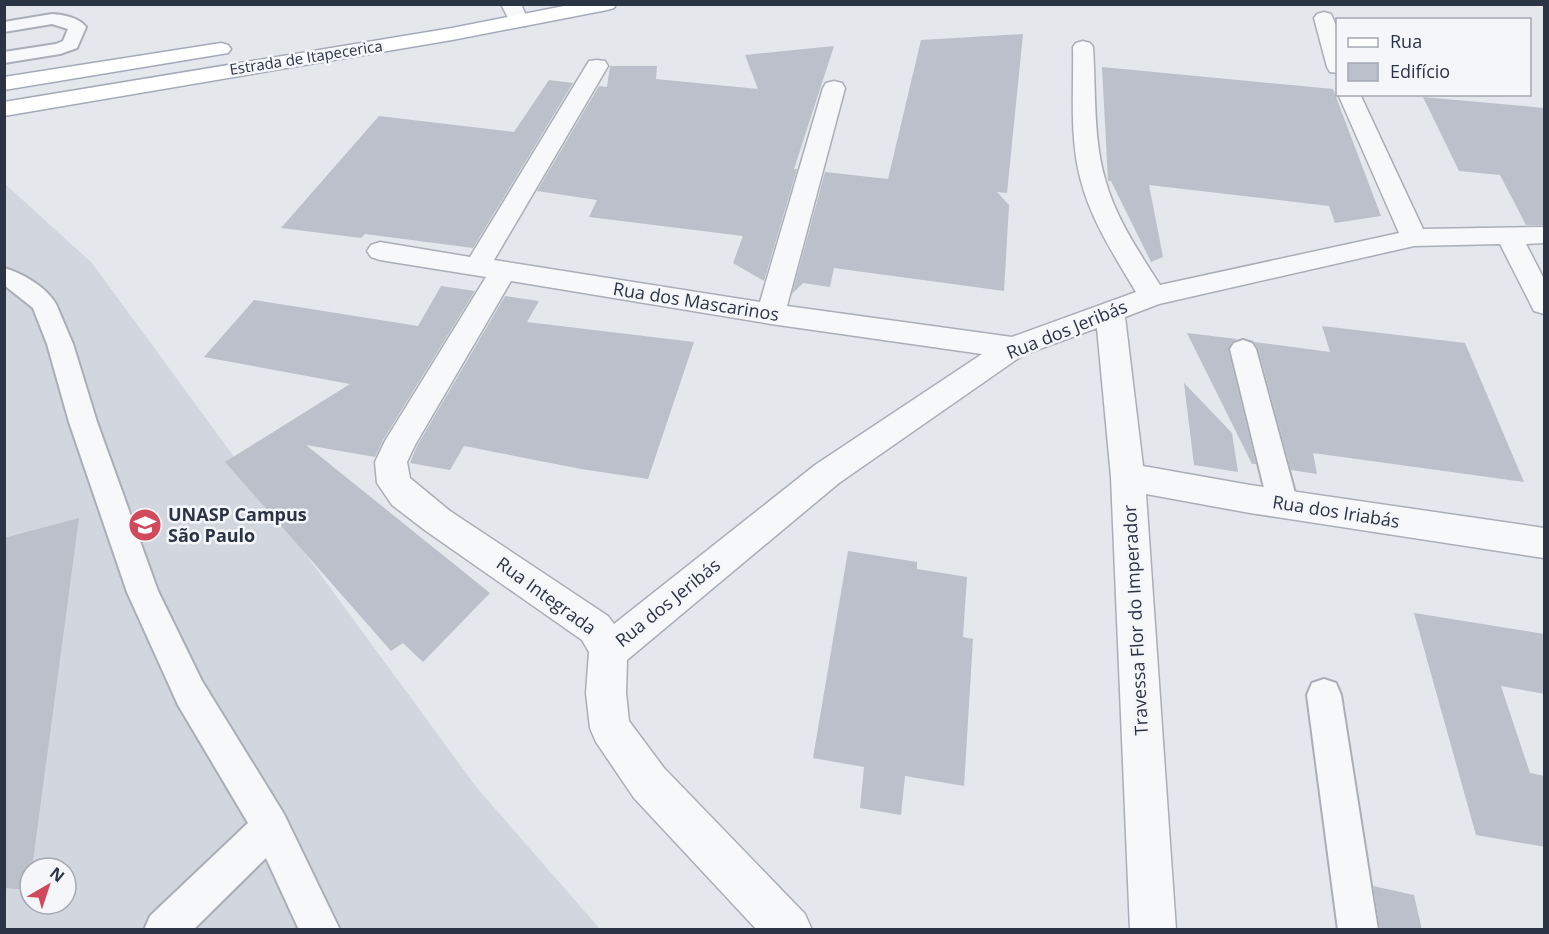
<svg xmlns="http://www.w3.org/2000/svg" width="1549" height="934" font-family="'Open Sans',sans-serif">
  <rect width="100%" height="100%" fill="#e4e7ec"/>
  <path fill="#d2d6de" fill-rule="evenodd" d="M4,183L92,263L477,788L600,929H5ZM30,868H66V904H30Z"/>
  <path fill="#bbc0ca" d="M1023,34L1007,193L997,192L1009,205L1004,291L834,268L830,287L803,283L792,294L825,172L888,179L921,40Z
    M834,46L794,169H797L764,281L733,263L743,236L589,217L597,200L537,191L599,86L607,87L610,66H657L656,79L758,89L745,55Z
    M1102,67L1333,89L1381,216L1335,223L1329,206L1149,185L1163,257L1151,262L1111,181H1108Z
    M549,80L573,83L473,248L365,234L361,238L281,228L379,116L514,132Z
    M1423,97L1545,108V225H1526L1500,175L1459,171Z
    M441,286L475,291L383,440L375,457L306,445L490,593L423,662L403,643L391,651L225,462L350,384L204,357L254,300L418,326Z
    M505,296L539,301L527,322L694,342L648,479L581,469L464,446L450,470L410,463L417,446Z
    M1322,326L1465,343L1524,482L1313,453L1317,474L1291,470L1258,348L1254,342L1330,352Z
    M1187,333L1237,339L1232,342L1228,350L1256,464H1252Z
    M1184,383L1232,433L1238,472L1194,465Z
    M79,518L32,868H30V890L4,888V538Z
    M848,551L917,562V569L967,577L963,637L973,639L964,786L905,776L901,815L860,808L864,767L813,758Z
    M1414,613L1545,634V694L1501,686L1530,773L1545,776V847L1476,835Z
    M1373,886L1414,895L1422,930H1380Z"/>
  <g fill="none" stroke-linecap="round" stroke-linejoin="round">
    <defs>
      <path id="lane" d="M52,14C64,15 78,17 86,27L77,48L60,54L4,63V52L56,44L63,41L68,29L52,24L4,32V22Z
        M4,268C24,274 46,287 56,304L73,344L97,422L158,591L202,681L284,814L340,930H299L266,858L193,930H144L150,916L248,823L178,705L127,592L69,422L47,344L33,308L4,285Z
        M1243,340L1252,343L1256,349L1298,504L1293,513L1283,516L1273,513L1268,504L1230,349L1234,343Z
        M1324,679L1336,683L1341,695L1378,930H1338L1307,695L1312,683Z"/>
      <path id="street" d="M501,4H521L529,22L526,26H512Z
        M1324,12L1331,14L1338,30V73L1330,72L1327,67L1314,18L1317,14Z
        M1083,41L1090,43L1093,47C1096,91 1093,137 1105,179C1115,217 1139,252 1160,285L1399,233L1338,94H1360L1423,229L1544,227V243L1526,244L1544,279V314L1534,311L1500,244L1414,246L1159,304L1125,317L1143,466L1250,485L1544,528V558L1250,513L1146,494L1176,930H1130L1111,477L1097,328L1023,355L839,483L627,660L626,693L629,721L664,768L805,914L812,930H757L634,798L596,742L590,728L586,693L589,652L582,640L426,531L392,505L377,483L375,462L385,441L486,277L380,260L371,257L367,251L371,245L380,242L470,257L586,66L589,61L597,60L605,61L608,66L494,260L760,302L823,88L826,83L834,81L842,83L845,88L787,306L1012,337L1136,292C1115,257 1091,220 1081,181C1069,138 1074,91 1073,47L1076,43ZM511,281L771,324L982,354L815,465L614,624L608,616L450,511L410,478L407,462L415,445Z"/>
      <path id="primary" d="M574,4H616L614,8L607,10L452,40L4,116V102L452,28Z
        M221,43L228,45L231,49L228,53L4,90V77Z"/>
    </defs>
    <use href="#lane" stroke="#a9aeb7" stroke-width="4"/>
    <use href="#street" stroke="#a9aeb7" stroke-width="3"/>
    <use href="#primary" stroke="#a3abb8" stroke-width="3"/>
    <use href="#lane" fill="#f7f8fa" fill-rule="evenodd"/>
    <use href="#street" fill="#f7f8fa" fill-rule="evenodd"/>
    <use href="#primary" fill="#fff" fill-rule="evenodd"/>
  </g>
  <defs>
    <symbol id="university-disc" viewBox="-11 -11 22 22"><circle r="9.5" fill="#d1495b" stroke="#f4f6f9"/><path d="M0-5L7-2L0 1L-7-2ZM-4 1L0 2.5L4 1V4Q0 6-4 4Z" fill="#fff"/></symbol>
  </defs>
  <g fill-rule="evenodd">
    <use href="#university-disc" x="126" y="506" width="38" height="38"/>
  </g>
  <g text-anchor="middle" stroke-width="5" stroke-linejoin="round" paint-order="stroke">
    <g font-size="15" fill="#2b3445" stroke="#f4f6f9">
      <text transform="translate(306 58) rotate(-9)" y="5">Estrada de Itapecerica</text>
    </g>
    <g font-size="18" fill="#2b3445" stroke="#f4f6f9">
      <text transform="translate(696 302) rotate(9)" y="6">Rua dos Mascarinos</text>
      <text transform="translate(1067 330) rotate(-22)" y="6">Rua dos Jeribás</text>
      <text transform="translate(1336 512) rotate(9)" y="6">Rua dos Iriabás</text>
      <text transform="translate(546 596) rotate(36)" y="6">Rua Integrada</text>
      <text transform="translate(668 603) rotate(-39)" y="6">Rua dos Jeribás</text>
      <text transform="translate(1136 620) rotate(-93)" y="6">Travessa Flor do Imperador</text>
    </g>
    <g font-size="18" font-weight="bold" fill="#2b3445" stroke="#f4f6f9" text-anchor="start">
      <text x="168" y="521">UNASP Campus<tspan x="168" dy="21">São Paulo</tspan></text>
    </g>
  </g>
  <rect width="1549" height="934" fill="none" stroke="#2b3445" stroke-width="12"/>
  <rect x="1336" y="18" width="195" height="78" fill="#f4f6f9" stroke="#a4a8b1" stroke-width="1.5"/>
  <rect x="1348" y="38" width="30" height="9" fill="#ffffff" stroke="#a4a8b1" stroke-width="1.5"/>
  <text x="1390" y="48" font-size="18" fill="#2b3445">Rua</text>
  <rect x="1348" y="63" width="30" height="18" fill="#bbc0ca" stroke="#a4a8b1" stroke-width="1.5"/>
  <text x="1390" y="78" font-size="18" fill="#2b3445">Edifício</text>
  <g transform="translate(48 886) rotate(39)"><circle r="28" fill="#f4f6f9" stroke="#a4a8b1" stroke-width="1.5"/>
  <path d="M0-4.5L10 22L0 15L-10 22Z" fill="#d1495b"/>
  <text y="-9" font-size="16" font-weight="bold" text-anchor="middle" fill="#2b3445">N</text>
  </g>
</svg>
